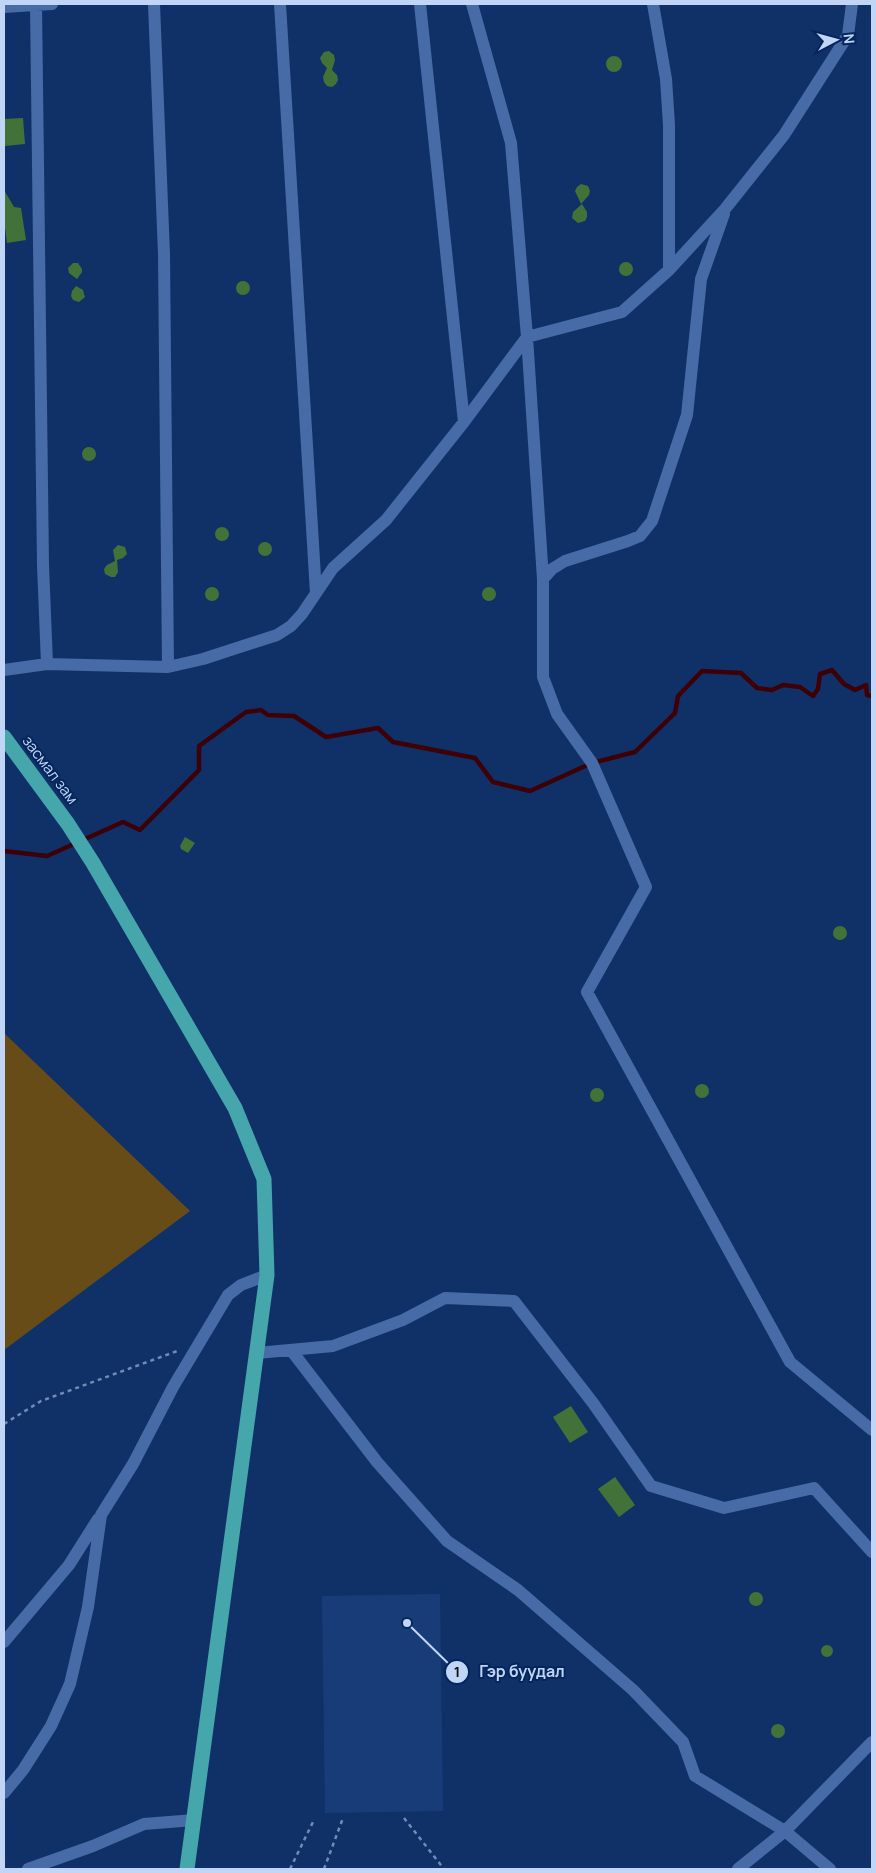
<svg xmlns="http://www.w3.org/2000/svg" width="876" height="1873" font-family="Manrope,sans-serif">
  <rect width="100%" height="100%" fill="#103168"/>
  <path fill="#173c78" d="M440,1594L443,1811L325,1813L322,1596Z"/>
  <path fill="#674c18" d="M4,1033L190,1211L4,1350Z"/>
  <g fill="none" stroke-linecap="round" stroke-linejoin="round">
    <path stroke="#3e0007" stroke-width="4.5" d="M4,851L47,856L123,822L140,830L199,770V746L246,712L261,710L268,715L294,716L326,737L378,728L393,742L475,758L493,782L530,791L592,763L635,752L675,713L678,696L702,671L741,673L757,688L772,690L783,685L800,687L813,696L818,689L820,674L832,670L844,684L855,690L866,685L867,695L872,696"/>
  </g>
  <path fill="#427237" d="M329,51L334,55L335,60L332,70L337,75L338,80L336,84L332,87L327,86L324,82L323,77L327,68L322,63L320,58L324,52Z
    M606 64a8 8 0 1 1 16 0a8 8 0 1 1-16 0Z
    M23,118L25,144L5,146L4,119Z
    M581,184L588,186L590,191L589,195L581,204L575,191L577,187Z
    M4,190L14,207L21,208L26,240L7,243L4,220Z
    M582,204L587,212V217L585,221L578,223L572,218L573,212Z
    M619 269a7 7 0 1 1 14 0a7 7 0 1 1-14 0Z
    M73,263H78L82,269V272L77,279L69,273L68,268Z
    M236 288a7 7 0 1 1 14 0a7 7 0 1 1-14 0Z
    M76,286L83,290L84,294L85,297L79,302L73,300L71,296L72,291Z
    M82 454a7 7 0 1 1 14 0a7 7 0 1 1-14 0Z
    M215 534a7 7 0 1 1 14 0a7 7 0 1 1-14 0Z
    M258 549a7 7 0 1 1 14 0a7 7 0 1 1-14 0Z
    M118,545L125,547L127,554L123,558L117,560L118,572L115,577H111L105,574L104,569L107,565L115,561L113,550Z
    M205 594a7 7 0 1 1 14 0a7 7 0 1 1-14 0Z
    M482 594a7 7 0 1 1 14 0a7 7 0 1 1-14 0Z
    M185,837L195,843L188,853L181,849L180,846Z
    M833 933a7 7 0 1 1 14 0a7 7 0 1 1-14 0Z
    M695 1091a7 7 0 1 1 14 0a7 7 0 1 1-14 0Z
    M590 1095a7 7 0 1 1 14 0a7 7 0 1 1-14 0Z
    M571,1406L588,1432L570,1443L553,1417Z
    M615,1477L635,1505L619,1517L598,1489Z
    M749 1599a7 7 0 1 1 14 0a7 7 0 1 1-14 0Z
    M821 1651a6 6 0 1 1 12 0a6 6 0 1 1-12 0Z
    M771 1731a7 7 0 1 1 14 0a7 7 0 1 1-14 0Z"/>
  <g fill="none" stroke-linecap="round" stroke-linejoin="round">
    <path stroke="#718bb6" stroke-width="2.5" stroke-dasharray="4 4" stroke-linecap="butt" d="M4,1424L41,1401L180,1350
      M404,1818L444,1869
      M290,1869L313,1822
      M324,1869L343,1818"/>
    <path stroke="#476ba7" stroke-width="12" d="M154,4L164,254L168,667
      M280,4L316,593
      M420,4L464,422
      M653,4L666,79L669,125V270
      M852,4L848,35L784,135L725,209L669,270L622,312L527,337L543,579V677L557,714L592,763L646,887L587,992L790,1362L872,1430
      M36,5L43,565L47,664
      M4,7L52,4
      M543,579L552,569L565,561L628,541L640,536L652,521L687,415L701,279L724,214
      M4,670L47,664L168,667L203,659L277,635L291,626L302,614L333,568L386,520L464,422L527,337L511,143L472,4
      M291,1350L377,1462L447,1541L518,1590L633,1690L683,1742L695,1776L785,1831L830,1869
      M257,1353L333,1346L403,1320L445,1298L514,1301L593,1403L651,1486L724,1508L814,1488L872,1552
      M4,1642L69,1565L98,1519
      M4,1793L23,1770L51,1726L70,1684L88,1607L101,1515L133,1464L173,1387L228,1295L241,1285L267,1275
      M28,1869L93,1846L144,1824L194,1820
      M738,1869L785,1831L872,1742"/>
    <path stroke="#45a6ab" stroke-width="15" d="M4,737L68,824L93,863L235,1108L264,1179L267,1275L187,1869"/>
  </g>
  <g text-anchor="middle" stroke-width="4" stroke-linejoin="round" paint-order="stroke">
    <g font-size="15" fill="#c1d6f7" stroke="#05265c">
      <text transform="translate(50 770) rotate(53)" y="5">засмал зам</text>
    </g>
  </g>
  <path fill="none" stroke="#c1d6f7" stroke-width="2" d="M407 1623L457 1672"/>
  <g fill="#c1d6f7" stroke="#05265c" stroke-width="2">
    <circle cx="407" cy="1623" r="5"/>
    <circle cx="457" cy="1672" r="12"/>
  </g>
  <g font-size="15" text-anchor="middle" font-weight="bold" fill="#111">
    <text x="457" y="1677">1</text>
  </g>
  <g font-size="16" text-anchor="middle" font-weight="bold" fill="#c1d6f7" stroke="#05265c" stroke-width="4" stroke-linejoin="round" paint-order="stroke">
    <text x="522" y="1677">Гэр буудал</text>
  </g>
  <rect width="876" height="1873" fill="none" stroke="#c1d6f7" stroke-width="10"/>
  <g transform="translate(836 40) rotate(84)" stroke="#05265c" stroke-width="4" paint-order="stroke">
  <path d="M0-4L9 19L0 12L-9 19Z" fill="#c1d6f7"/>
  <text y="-8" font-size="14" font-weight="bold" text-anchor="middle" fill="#c1d6f7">N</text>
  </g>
</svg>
